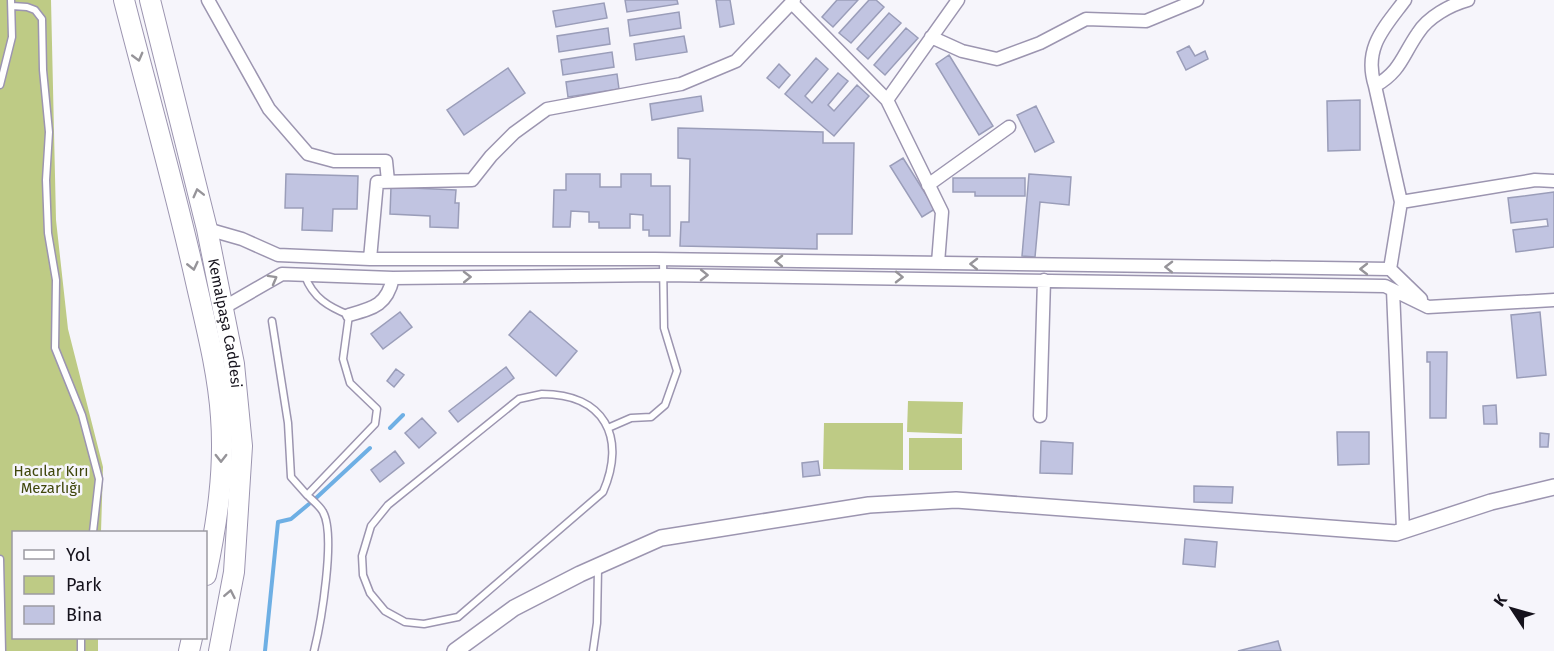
<svg xmlns="http://www.w3.org/2000/svg" width="1554" height="651" font-family="'Fira Sans',sans-serif">
  <rect width="100%" height="100%" fill="#f6f5fb"/>
  <path fill="#becb85" d="M0,0H51L56,220L68,329L103,467L101,532H14V638H98V651H0Z
    M908,401L963,402L962,434L907,432Z
    M824,423H903V470L823,469Z
    M909,438H962V470H909Z"/>
  <g fill="none" stroke-linecap="round" stroke-linejoin="round">
    <path stroke="#6eafe4" stroke-width="4" d="M390,428L403,415
      M315,499L370,448
      M265,651L278,522L291,519L309,504"/>
  </g>
  <path fill="#c1c4e1" stroke="#9a9db9" stroke-width="1.5" d="M625,0H677L678,4L627,12Z
    M716,0H730L734,24L720,27Z
    M837,0H858L833,27L822,17Z
    M869,0H876L884,7L851,43L839,33Z
    M604,3L607,18L556,27L553,11Z
    M679,12L681,28L630,36L628,20Z
    M889,13L901,23L868,59L857,49Z
    M608,28L610,44L559,52L557,36Z
    M906,28L918,38L885,75L874,65Z
    M684,36L687,52L636,60L634,44Z
    M1189,46L1195,56L1205,51L1208,59L1186,70L1177,52Z
    M612,52L614,67L563,75L561,60Z
    M949,55L993,126L979,135L936,64Z
    M816,58L828,69L805,96L812,103L838,73L848,81L828,105L834,111L857,85L869,96L834,136L785,94Z
    M779,64L790,75L779,88L767,78Z
    M508,68L525,93L464,135L447,110Z
    M617,74L619,89L568,97L566,82Z
    M701,96L703,111L652,120L650,104Z
    M1360,100V150L1328,151L1327,101Z
    M1036,106L1054,142L1035,152L1017,115Z
    M678,128L823,132V143H854L852,234H817V249L680,246L681,222H689L690,159L678,158Z
    M903,158L935,209L922,217L890,166Z
    M286,174L358,176L357,209H333L332,231L302,230L303,208H285Z
    M566,174H600V187H621V174H651V186H670V236H649V230H643V215L630,214V228H599V222H589V212L571,211L570,227H553L554,190H566Z
    M1029,174L1071,177L1069,205L1040,202L1035,257L1022,256Z
    M953,178H1025V196H975V192H953Z
    M391,187L456,190L455,203H459L458,228L430,227V216L390,214Z
    M1554,192V247L1516,252L1513,230L1548,226L1547,219L1511,223L1508,198Z
    M530,311L577,351L556,376L509,335Z
    M400,312L412,327L383,349L371,334Z
    M1540,312L1546,375L1517,378L1511,315Z
    M1427,352H1447L1446,418H1430V362H1427Z
    M506,367L514,378L458,422L449,411Z
    M396,369L404,375L394,387L387,381Z
    M1496,405L1497,424H1484L1483,406Z
    M422,418L436,433L419,448L405,433Z
    M1337,432H1369V464L1338,465Z
    M1540,433L1549,434L1548,447H1540Z
    M1041,441L1073,443L1072,474L1040,473Z
    M395,451L404,463L380,482L371,470Z
    M818,461L820,475L803,477L802,463Z
    M1194,486L1233,487L1232,503L1194,502Z
    M1185,539L1217,542L1215,567L1183,564Z
    M1278,641L1281,651H1238Z"/>
  <g fill="none" stroke-linecap="round" stroke-linejoin="round">
    <defs>
      <path id="service" d="M12,6L27,7L35,10L42,19L43,70L49,132L46,180L48,233L56,280L55,348L82,415L99,479L93,532
        M0,85L12,37L11,0
        M272,321L288,423L291,477L307,495L375,424L377,409L350,383L343,359L349,315C329,307 313,298 305,276
        M542,394C604,394 627,437 603,492L458,617L424,624L405,622L385,611L370,593L363,575L362,556L371,526L388,505L519,399Z
        M608,428L631,418L651,417L665,405L677,371L664,328L663,259
        M307,495C312,500 320,506 323,512C336,535 321,623 314,651
        M0,559L2,651
        M81,638V651
        M593,651L597,623L598,568"/>
      <path id="minor" d="M208,0L269,109L308,154L334,161H386L388,181
        M792,3L887,100
        M931,37L962,51L997,59L1040,43L1086,19L1146,21L1197,0
        M1375,86C1363,48 1384,28 1405,0
        M928,185L1009,127
        M1401,202L1535,180L1554,181
        M207,229L242,239L278,255L370,259H655L1390,269L1421,299
        M370,259L377,182L472,180L491,156L514,133L547,109L681,84L736,61L794,0
        M938,263L942,212L887,100L958,0
        M1390,269L1401,202L1375,86C1401,71 1402,56 1418,33C1428,17 1450,5 1468,0
        M1393,290L1403,530
        M223,308L282,274L393,278L663,275L1385,286L1428,307L1554,300
        M349,315C374,308 387,305 393,278
        M1040,416L1044,280"/>
      <path id="tertiary" d="M455,651L514,608L580,574L661,538L869,505L956,500L1396,533L1491,502L1554,487"/>
      <g id="primary">
        <path d="M124,0C148,94 175,188 196,282C206,326 218,372 221,417C225,470 217,523 206,575"/>
        <path id="s1" d="M150,0L207,229L234,364L242,446L234,572L219,651"/>
        <path d="M189,651L192,638"/>
      </g>
    </defs>
    <use href="#service" stroke="#9c95b0" stroke-width="9"/>
    <use href="#minor" stroke="#9c95b0" stroke-width="15"/>
    <use href="#tertiary" stroke="#9c95b0" stroke-width="18"/>
    <use href="#primary" stroke="#9c95b0" stroke-width="22"/>
    <use href="#service" stroke="#fff" stroke-width="6"/>
    <use href="#minor" stroke="#fff" stroke-width="12"/>
    <use href="#tertiary" stroke="#fff" stroke-width="15"/>
    <use href="#primary" stroke="#fff" stroke-width="20"/>
  </g>
  <defs><path id="oneway-chevron" d="M-2-3.5L2.5 0L-2 3.5" fill="none" stroke-width="1.6" stroke-linecap="round" stroke-linejoin="round" transform="scale(1.5)"/></defs>
  <g stroke="#969499">
    <use href="#oneway-chevron" transform="translate(138 57) rotate(75)"/>
    <use href="#oneway-chevron" transform="translate(198 193) rotate(-104)"/>
    <use href="#oneway-chevron" transform="translate(779 261) rotate(-179)"/>
    <use href="#oneway-chevron" transform="translate(974 264) rotate(-179)"/>
    <use href="#oneway-chevron" transform="translate(193 266) rotate(77)"/>
    <use href="#oneway-chevron" transform="translate(1169 267) rotate(-179)"/>
    <use href="#oneway-chevron" transform="translate(1364 269) rotate(-180)"/>
    <use href="#oneway-chevron" transform="translate(704 275) rotate(1)"/>
    <use href="#oneway-chevron" transform="translate(467 277) rotate(-1)"/>
    <use href="#oneway-chevron" transform="translate(899 277) rotate(1)"/>
    <use href="#oneway-chevron" transform="translate(273 279) rotate(-29)"/>
    <use href="#oneway-chevron" transform="translate(221 458) rotate(90)"/>
    <use href="#oneway-chevron" transform="translate(230 594) rotate(-79)"/>
  </g>
  <g text-anchor="middle" stroke-width="5" stroke-linejoin="round" paint-order="stroke">
    <g font-size="15" fill="#15121c" stroke="#f6f5fb">
      <text dy="5" stroke="none"><textPath href="#s1" startOffset="332">Kemalpaşa Caddesi</textPath></text>
    </g>
    <g font-size="15" fill="#40470c" stroke="#f6f5fb">
      <text x="51" y="476">Hacılar Kırı<tspan x="51" dy="17">Mezarlığı</tspan></text>
    </g>
  </g>
  <rect x="12" y="531" width="195" height="108" fill="#f6f5fb" stroke="#9c9aa2" stroke-width="1.5"/>
  <rect x="24" y="550" width="30" height="9" fill="#ffffff" stroke="#9c9aa2" stroke-width="1.5"/>
  <text x="66" y="561" font-size="18" fill="#15121c">Yol</text>
  <rect x="24" y="576" width="30" height="18" fill="#becb85" stroke="#9c9aa2" stroke-width="1.5"/>
  <text x="66" y="591" font-size="18" fill="#15121c">Park</text>
  <rect x="24" y="606" width="30" height="18" fill="#c1c4e1" stroke="#9c9aa2" stroke-width="1.5"/>
  <text x="66" y="621" font-size="18" fill="#15121c">Bina</text>
  <g transform="translate(1512 609) rotate(306)" stroke="#f6f5fb" stroke-width="4.5" paint-order="stroke">
  <path d="M0-4.5L10 22L0 15L-10 22Z" fill="#15121c"/>
  <text y="-9" font-size="16" font-weight="bold" text-anchor="middle" fill="#15121c">K</text>
  </g>
</svg>
